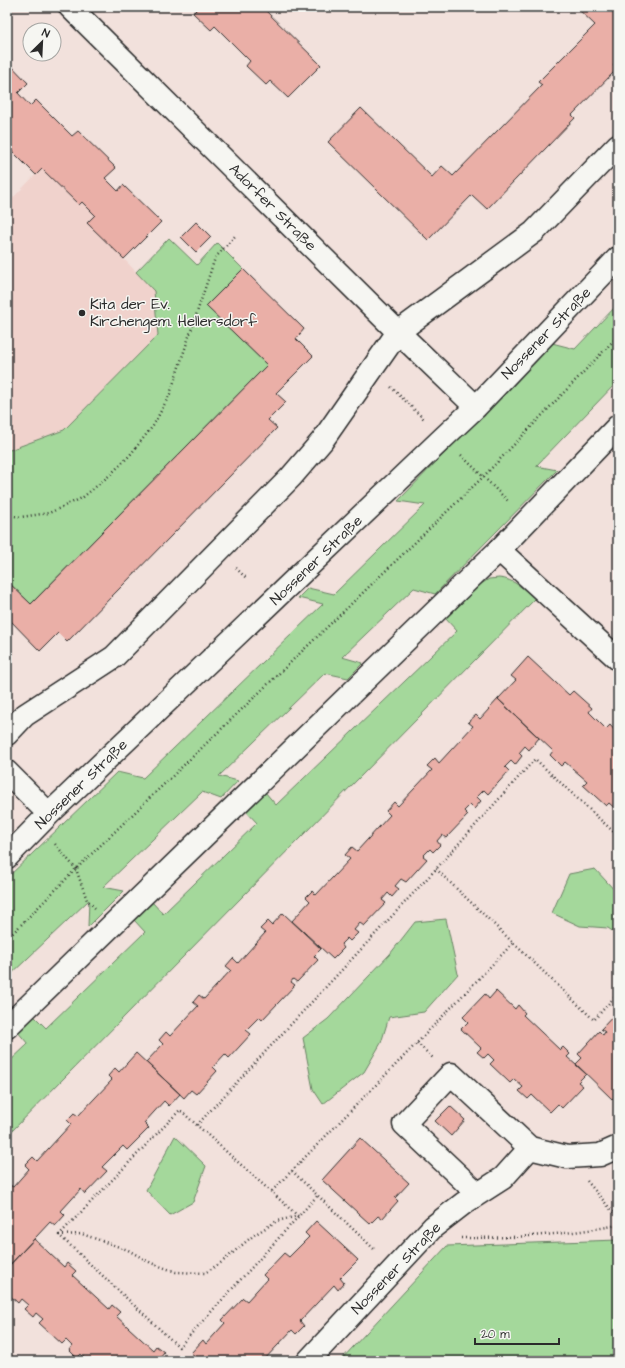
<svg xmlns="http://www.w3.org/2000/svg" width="625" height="1368" font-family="'Architects Daughter',sans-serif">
  <rect width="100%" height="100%" fill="#f2e1dc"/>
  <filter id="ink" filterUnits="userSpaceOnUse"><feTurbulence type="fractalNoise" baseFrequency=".025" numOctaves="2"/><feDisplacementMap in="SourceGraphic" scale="8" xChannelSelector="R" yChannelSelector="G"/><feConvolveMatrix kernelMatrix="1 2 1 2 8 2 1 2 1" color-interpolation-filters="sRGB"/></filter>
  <g filter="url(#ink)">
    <path fill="#f0d2cc" d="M78,131L116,168L106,178L118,191L123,185L161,222L124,259L154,291L158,335L64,430L7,451V204Z"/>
    <path fill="#a4d89b" stroke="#688263" d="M169,238L197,265L217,243L243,269L207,306L267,365L31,604L7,581V451L64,430L158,335L154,291L136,272Z
      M618,304V381L536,466L557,470L435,594L414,588L342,657L363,663L348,678L325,673L219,776L238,781L221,799L202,792L103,887L124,891L88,927L89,900L7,978V878L117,772L143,778L323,604L298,598L308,588L334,594L425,505L398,501L552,343L575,349Z
      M499,578C514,579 524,589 535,599L7,1136V1064L28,1044L17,1031L33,1015L46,1028L145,932L134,920L152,902L163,914L257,823L246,811L265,792L276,805L457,631L445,618L481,584L489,579Z
      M595,869L618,894V935L608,928L580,926L552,913L569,874Z
      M446,919L458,974L424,1012L389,1017L381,1043L364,1072L323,1104L313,1089L303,1038L328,1019L390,954L415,922Z
      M175,1136L206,1166L193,1202L170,1215L146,1190Z
      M618,1240V1361H340L447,1246Z"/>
    <path fill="#eaafa7" stroke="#2b2b2b" d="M196,7H262L321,65L288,98L270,81L266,85L246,66L250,61L215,26L211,30L193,13L197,9Z
      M576,7H618V61L613,65L617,69L572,115L575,118L487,209L472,195L428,240L328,142L361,108L432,177L442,166L453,176L542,85L538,82L595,25Z
      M7,61L28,83L18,93L30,106L36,100L72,136L78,131L116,168L105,178L118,191L123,185L161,222L124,259L87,223L95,215L82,202L79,205L42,169L36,175L7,146Z
      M196,222L211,237L196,252L181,237Z
      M243,269L304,329L296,339L313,356L276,393L286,402L268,420L277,428L67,642L58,633L40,651L7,617V581L31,604L267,365L206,306Z
      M528,657L569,695L573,691L592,708L589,712L606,729L610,725L617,733L614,736L618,739V811L609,803L606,806L583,785L587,781L565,762L561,766L550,755L553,751L498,699L516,680L511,676Z
      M498,699L539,738L529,750L525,746L519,753L522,756L515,765L511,761L505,767L509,771L488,794L484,790L477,797L481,801L474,809L470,805L464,811L468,815L446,838L442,835L437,841L440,845L433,852L430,849L423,856L427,859L406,882L401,879L395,886L399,889L392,897L388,893L382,900L386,903L364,926L360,923L354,930L358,933L350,941L347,938L341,944L344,948L333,959L292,921L310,901L306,897L312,891L316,895L350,859L345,855L352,847L357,851L390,815L386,811L394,802L398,806L432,770L427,766L435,758L439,763L473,726L468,722L476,715L480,719Z
      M283,913L321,949L314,956L318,960L297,982L293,979L291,982L295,985L262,1020L259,1017L246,1030L251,1034L229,1058L225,1054L213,1067L217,1071L196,1094L191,1090L184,1098L146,1062L163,1044L159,1040L166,1032L170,1036L198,1006L193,1002L199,995L204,999L231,970L226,966L233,958L238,963L265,933L260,929L268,921L272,925Z
      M496,991L515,1009L518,1005L525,1013L523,1015L560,1050L563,1047L570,1054L567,1057L586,1074L578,1082L583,1086L562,1108L558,1104L550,1112L532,1095L528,1099L519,1091L523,1087L514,1079L510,1083L490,1064L494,1060L488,1054L484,1058L477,1052L481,1048L461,1029L468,1022L463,1017L485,994L489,999Z
      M618,1011V1095L613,1100L576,1064L582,1058L578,1054L599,1031L603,1035L605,1032L601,1029Z
      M136,1053L180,1094L169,1106L164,1101L144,1123L149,1128L127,1150L123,1146L102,1167L107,1171L85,1194L81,1189L61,1211L65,1215L55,1226L50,1222L7,1268V1185L8,1184L13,1187L29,1169L25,1165L33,1157L37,1161L71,1124L67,1120L74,1113L78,1116L112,1080L108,1076L115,1068L119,1072Z
      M450,1106L465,1120L451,1136L435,1121Z
      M360,1138L409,1183L395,1198L398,1201L382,1219L378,1216L370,1224L322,1180Z
      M316,1221L358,1260L340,1278L344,1283L338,1290L334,1285L300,1321L304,1326L296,1334L292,1330L263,1361H190L195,1356L191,1353L203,1340L206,1344L225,1323L222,1320L243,1298L247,1301L267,1279L263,1275L284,1253L289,1257L309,1237L305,1233Z
      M34,1239L64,1267L67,1263L76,1271L72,1275L109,1309L112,1305L120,1312L116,1316L153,1350L156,1346L164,1352L160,1357L164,1361H87L81,1354L77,1358L69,1350L72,1346L66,1340L62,1344L39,1323L43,1319L36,1313L33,1317L24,1309L28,1305L21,1299L18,1303L7,1293L10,1288L7,1285V1268Z"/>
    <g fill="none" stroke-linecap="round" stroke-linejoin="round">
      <defs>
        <path id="minor" d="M70,7L398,332L476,407
          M499,550L618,659
          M7,734L25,715L114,657L291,477L322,441L398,332L534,232L618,145
          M7,772L49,814
          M7,857L49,814L443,438L476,407L618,258
          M7,1027L499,550L618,426
          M478,1194L404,1124L451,1074L530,1148L567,1157L600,1155L618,1147
          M308,1361L433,1227L464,1203L503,1178L530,1148"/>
      </defs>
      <use href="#minor" stroke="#2b2b2b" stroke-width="25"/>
      <path stroke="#2b2b2b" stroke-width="2.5" stroke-dasharray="1 3" stroke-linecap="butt" d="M391,387L425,420
        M461,455L509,502
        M7,515L21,517L49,513L82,498L110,475L130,455L153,426L170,394L215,258L235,236
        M236,568L247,579
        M55,844L76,869L87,900L95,908
        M436,869L594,1020L618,993
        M7,939L76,869L483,477L618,336
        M417,1043L433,1058
        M197,1125L436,869L535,759L618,836
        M292,1171L376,1251
        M587,1181L618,1218
        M272,1191L417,1043L513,943
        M298,1216L180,1110L59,1235L179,1347L318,1195
        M59,1235L82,1234L128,1250L151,1263L176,1272L205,1273L222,1262L254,1235L277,1221L298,1216
        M461,1238C514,1238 566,1235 618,1225"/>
      <use href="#minor" stroke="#f6f6f2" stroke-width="22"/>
    </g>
  </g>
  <circle fill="#2b2b2b" stroke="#f6f6f2" stroke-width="1.5" cx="82" cy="313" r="4"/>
  <g text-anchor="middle" stroke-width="3" stroke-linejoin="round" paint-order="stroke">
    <g font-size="15" fill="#2b2b2b" stroke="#f6f6f2">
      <text transform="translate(273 207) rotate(45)" y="5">Adorfer Straße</text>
      <text transform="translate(546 333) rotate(-46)" y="5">Nossener Straße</text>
      <text transform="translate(316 560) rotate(-44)" y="5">Nossener Straße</text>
      <text transform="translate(81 784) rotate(-44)" y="5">Nossener Straße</text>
      <text transform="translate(396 1268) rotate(-46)" y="5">Nossener Straße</text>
    </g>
    <g font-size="15" fill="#2b2b2b" stroke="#f6f6f2" text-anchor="start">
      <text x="90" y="309">Kita der Ev.<tspan x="90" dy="17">Kirchengem. Hellersdorf</tspan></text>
    </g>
  </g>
  <rect width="625" height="1368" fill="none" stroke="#f6f6f2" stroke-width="24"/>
  <rect x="12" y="12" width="601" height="1344" fill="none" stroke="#2b2b2b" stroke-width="1.5" filter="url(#ink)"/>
  <g transform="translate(42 42) rotate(24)"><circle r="19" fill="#f6f6f2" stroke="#a5a5a2"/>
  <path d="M0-3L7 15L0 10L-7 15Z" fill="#2b2b2b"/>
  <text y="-6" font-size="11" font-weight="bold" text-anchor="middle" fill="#2b2b2b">N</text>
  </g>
  <path d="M475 1338v6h84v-6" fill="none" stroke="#2b2b2b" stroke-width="2"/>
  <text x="481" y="1338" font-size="12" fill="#2b2b2b" stroke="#f6f6f2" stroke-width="3" paint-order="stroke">20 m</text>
</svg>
